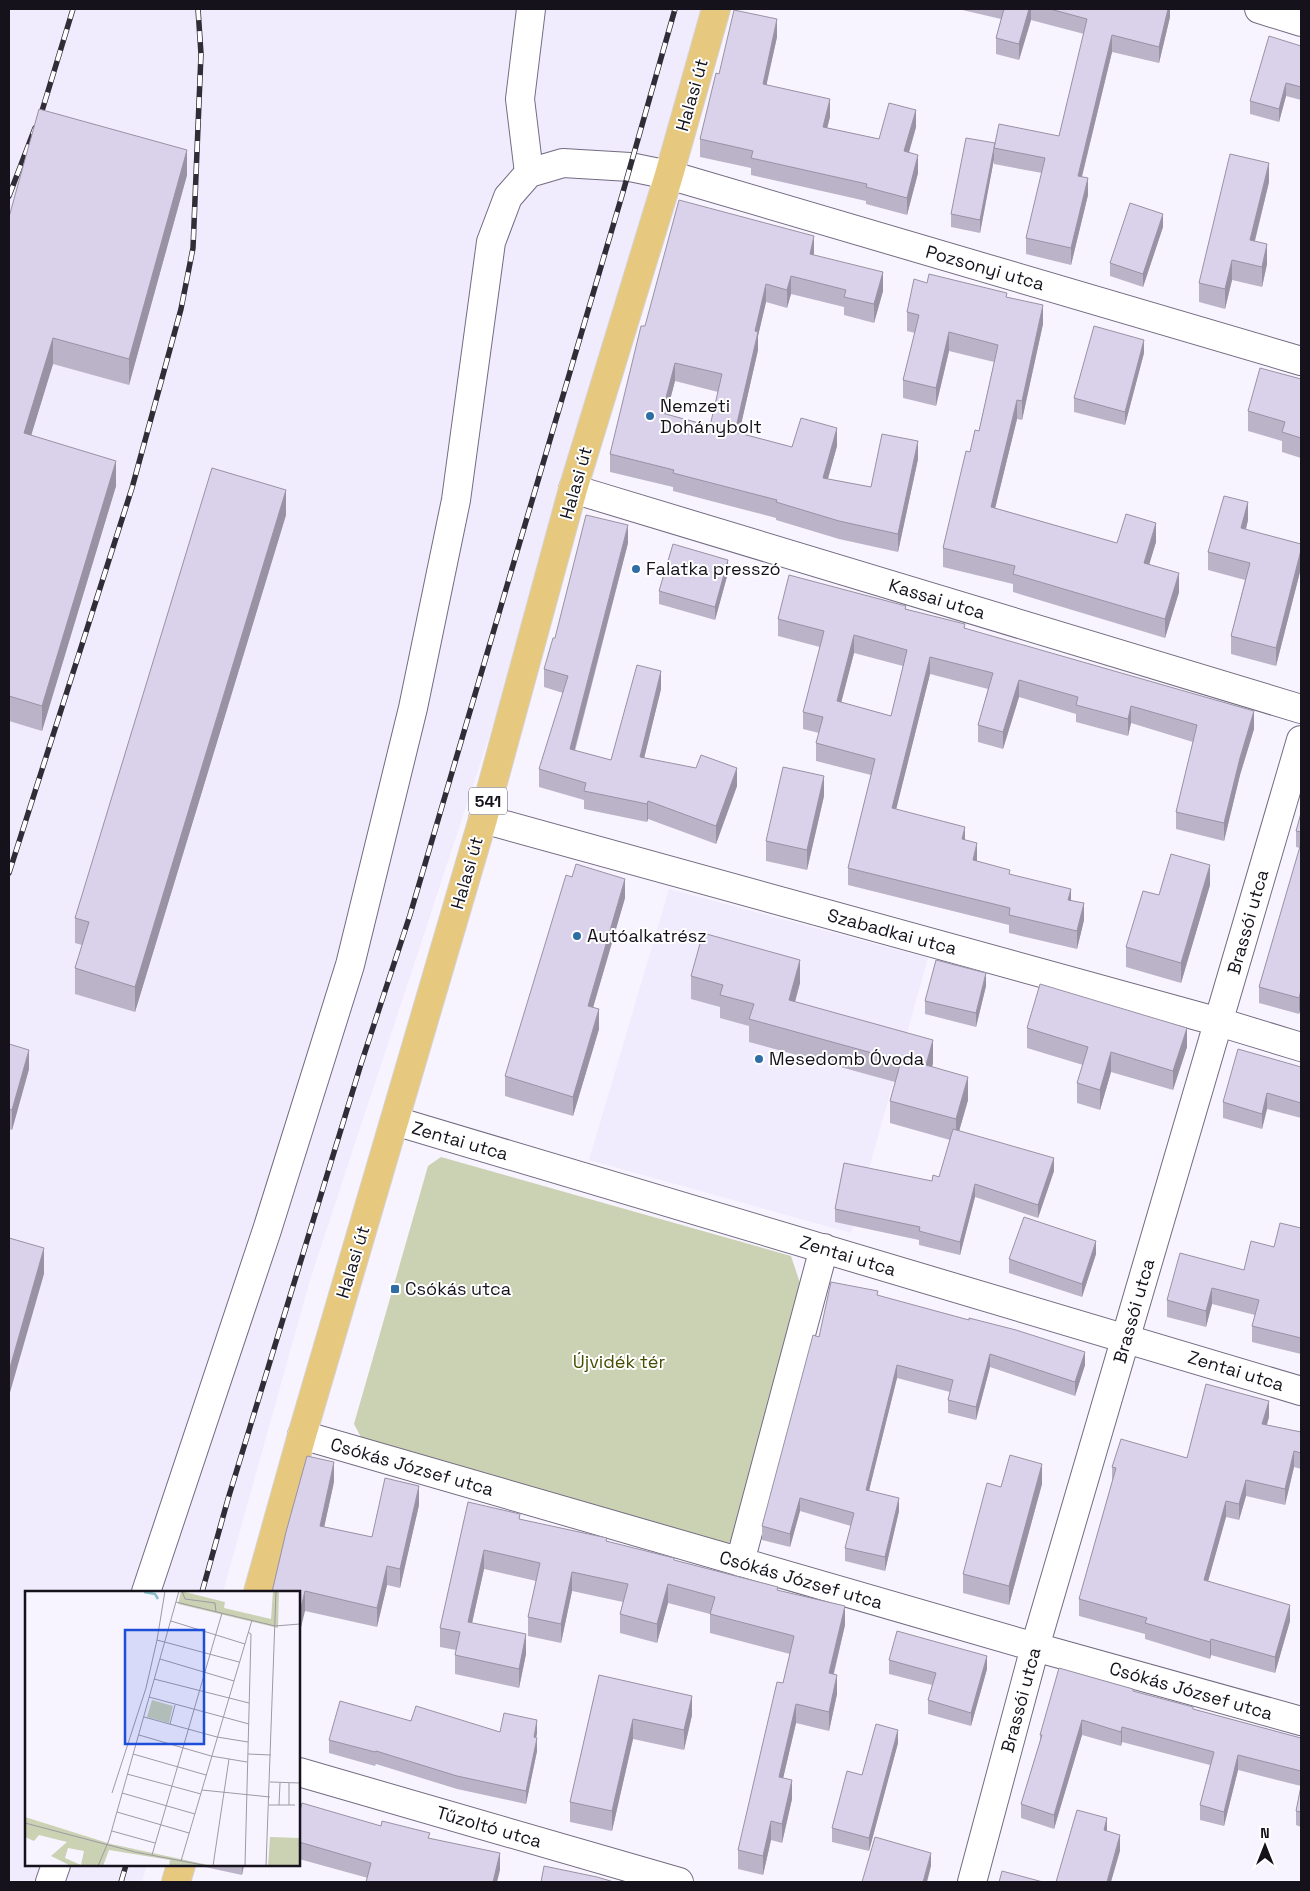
<svg xmlns="http://www.w3.org/2000/svg" width="1310" height="1891" font-family="'Space Grotesk',sans-serif">
  <rect width="100%" height="100%" fill="#f8f4ff"/>
  <path fill="#f1ebfe" d="M9,9H729L310,1280L223,1592H26V1865H147L142,1882H9Z
    M669,889L928,958L851,1233L589,1160Z"/>
  <path fill="#cbd1b3" d="M441,1157L791,1256L801,1286L737,1535L723,1548L363,1441L354,1424L428,1166Z"/>
  <g fill="none" stroke-linecap="round" stroke-linejoin="round">
    <defs>
      <path id="minor" d="M1259,9L1301,22
        M529,173L520,99L531,9
        M573,489L1301,709
        M483,819L1219,1022L1301,1047
        M395,1121L1301,1391
        M302,1435L1035,1647L1301,1721
        M740,1562L824,1248
        M146,1592L267,1230L350,965L413,708L456,500L491,242L508,197L529,173L563,163L630,167L669,175L1301,361
        M299,1772L679,1882
        M50,1882L56,1865
        M972,1882L1035,1647L1301,740"/>
      <path id="primary" d="M258,1592L302,1435L483,819L573,489L669,175L716,9
        M176,1882L181,1865"/>
    </defs>
    <use href="#minor" stroke="#736b81" stroke-width="30"/>
    <use href="#primary" stroke="#d5d4d6" stroke-width="30"/>
    <use href="#minor" stroke="#fff" stroke-width="28"/>
    <use href="#primary" stroke="#e6c87f" stroke-width="28"/>
    <defs>
      <path id="rail" d="M38,124L73,9
        M9,196L35,128
        M9,873L132,488L181,309L193,248L201,54L198,9
        M202,1592L228,1499L361,1064L410,915L623,192L675,9
        M121,1882L126,1865"/>
    </defs>
    <use href="#rail" stroke="#302d36" stroke-width="5.5"/>
    <use href="#rail" stroke="#fff" stroke-width="4" stroke-dasharray="11" stroke-linecap="butt"/>
  </g>
  <path fill="#bbb4c9" fill-rule="evenodd" d="M958,9H1170V17L1159,63L1112,52L1082,177L1088,195L1071,265L1026,254V238L1042,173L994,164V159L980,233L951,227V214L995,143L1059,136L1084,34L1031,20L1019,60L996,54V38L1001,19Z
    M777,37L766,84L830,117L827,128L879,139L916,127L909,153L918,173L907,215L866,204V201L751,175V168L700,157V139L719,74Z
    M1301,46V100L1286,96L1279,122L1250,114V101Z
    M187,175L129,385L53,364L31,435L116,486L42,731L9,721V217Z
    M1269,182L1255,241L1267,264L1262,287L1232,280L1225,309L1199,302V283Z
    M1163,227L1143,287L1110,276V263Z
    M814,254V256L883,291L874,323L844,315V307L791,294L787,308L766,302L758,336V350L739,433L792,447L837,446L828,479L871,487L918,459L898,552L839,539L776,520V518L673,491V487L610,472V454L645,326ZM675,381L718,392L710,426L666,414Z
    M927,283L1007,297L1043,324L1022,420L1017,419L995,508L1117,543L1156,542L1149,564L1179,592L1165,638L1013,592V584L943,567V548L970,452L979,431L994,362L949,351L936,406L903,398V380L915,333L907,331V312Z
    M1144,353L1125,425L1074,412V398Z
    M1301,379V458L1282,452V441L1248,431V411Z
    M286,515L135,1012L75,994V968L82,945L75,943V918Z
    M1248,520L1246,530L1301,544V568L1276,666L1231,654V636L1245,580L1208,570V552Z
    M628,543L575,751L611,760L661,689L644,758L737,786L716,844L648,819L647,822L584,809V800L539,787V769L563,693L544,687V669L555,638Z
    M728,573L715,620L659,604V591Z
    M906,609L965,628L1254,729L1240,775L1224,841L1176,829V812L1193,742L1131,723L1128,736L1076,722V714L1019,697L1003,749L978,742V725L988,689L930,674L896,809L965,840L977,861L1071,900L1084,920L1077,949L1009,933V925L848,885V868L871,775L816,761V743L819,733L803,729V712L820,647L778,636V619ZM854,653L903,666L891,716L841,702Z
    M824,796L807,870L766,861V841Z
    M1301,813V1006L1299,1014L1259,1003V987L1300,848L1296,847V831Z
    M1210,885L1181,983L1126,967V947L1159,895Z
    M625,898L593,1007L599,1029L573,1116L505,1096V1076Z
    M691,976L800,983L795,1002L933,1063L932,1067L968,1100L959,1131L1054,1171L1038,1218L975,1197L960,1255L919,1245V1240L835,1222V1209L932,1181L939,1177L950,1140L890,1123V1101L895,1082L749,1042V1026L720,1018V1007L691,999Z
    M986,986L976,1027L925,1014V1001Z
    M1027,1028L1187,1047L1173,1090L1111,1072L1100,1110L1077,1103V1083L1083,1065L1027,1048Z
    M9,1044L29,1069L12,1130L9,1129Z
    M1301,1067V1118L1267,1109L1262,1129L1223,1118V1102Z
    M1301,1228V1354L1252,1342V1326L1255,1315L1212,1304L1206,1327L1167,1317V1300L1244,1270L1274,1247Z
    M1096,1254L1082,1297L1009,1273V1259Z
    M878,1296L1085,1365L1075,1396L990,1367L976,1420L948,1413V1400L950,1392L897,1378L869,1490L899,1511L885,1571L845,1561V1548L851,1526L800,1511L790,1547L762,1540V1526Z
    M1269,1417L1267,1425L1301,1432V1469L1294,1467L1285,1505L1246,1496L1239,1520L1226,1517L1208,1581L1290,1621L1275,1673L1211,1655L1210,1659L1145,1639V1634L1079,1616V1599L1112,1482V1467L1187,1458Z
    M334,1482L324,1527L372,1537L419,1505L400,1588L387,1585L377,1627L305,1611L299,1592Z
    M1042,1484L1009,1605L963,1593V1574L1001,1487Z
    M468,1502L520,1519L674,1560L778,1590L845,1625L834,1674L837,1694L829,1731L796,1723L783,1778L792,1799L782,1843L771,1840L763,1875L738,1869V1850L783,1683L790,1654L710,1633V1614L668,1603L657,1643L620,1633V1614L623,1602L572,1591L561,1643L528,1636V1617L536,1581L484,1569L472,1623L526,1654L519,1688L455,1674V1655L456,1650L440,1647V1628Z
    M889,1660L987,1669L971,1726L928,1714V1700L932,1685L889,1674Z
    M599,1675L692,1715L684,1750L633,1739L612,1831L570,1822V1802Z
    M1133,1691L1193,1709L1301,1738V1786L1238,1770L1224,1826L1200,1820V1805L1210,1765L1122,1742L1121,1746L1082,1735L1054,1829L1021,1818V1804L1040,1741V1735Z
    M411,1721L500,1732L537,1733L536,1738L537,1751L526,1804L457,1789L376,1764L375,1766L329,1753V1740Z
    M898,1743L869,1851L832,1842V1828L862,1775Z
    M1301,1786V1827L1296,1825V1811Z
    M299,1814L381,1826L430,1838L500,1870L368,1878L299,1859Z
    M200,1865H244L242,1875L200,1866Z"/>
  <path fill="#9992a4" d="M1029,9H1031V20L1019,60V44Z
    M1168,9H1170V17L1159,63V47Z
    M777,19V37L763,101V84Z
    M1112,35V52L1078,192V176Z
    M1286,83V96L1279,122V109Z
    M830,99V117L823,144V127Z
    M916,110V127L904,169V151Z
    M994,148V159L980,233V220Z
    M187,150V175L129,385V359Z
    M918,155V173L907,215V198Z
    M1269,163V182L1250,260V240Z
    M1088,178V195L1071,265V248Z
    M1163,214V227L1143,287V274Z
    M814,236V254L810,273V254Z
    M1267,244V264L1262,287V267Z
    M1232,260V280L1225,309V289Z
    M883,272V291L874,323V304Z
    M791,276V294L787,308V290Z
    M766,284V302L758,336V350L735,451V432L755,331Z
    M1043,305V324L1022,420V401Z
    M949,332V351L936,406V388Z
    M53,338V364L24,459V433Z
    M1144,340V353L1125,425V412Z
    M675,363V381L662,431V413Z
    M1017,400V419L991,525V507Z
    M837,428V446L823,496V478Z
    M918,441V459L898,552V534Z
    M116,461V486L42,731V706Z
    M286,490V515L135,1012V987Z
    M1248,502V520L1241,546V528Z
    M1156,523V542L1144,582V563Z
    M628,525V543L570,767V749Z
    M1301,550V568L1276,666V648Z
    M728,560V573L715,620V607Z
    M1179,573V592L1165,638V619Z
    M854,635V653L837,719V701Z
    M930,657V674L892,826V808Z
    M661,671V689L640,775V757Z
    M1019,680V697L1003,749V732Z
    M1131,706V723L1128,736V719Z
    M1254,711V729L1240,775L1224,841V823L1240,758Z
    M737,768V786L716,844V826Z
    M824,776V796L807,870V850Z
    M648,801V819L647,822V804Z
    M965,827V845L962,839Z
    M977,843V861L973,860Z
    M1210,865V885L1181,983V963Z
    M625,879V898L588,1025V1006Z
    M1071,889V906L1068,900Z
    M1084,903V920L1077,949V931Z
    M800,960V983L789,1023V1000Z
    M986,973V986L976,1027V1013Z
    M1301,990V1006L1299,1014V998Z
    M599,1009V1029L573,1116V1097Z
    M1187,1028V1047L1173,1090V1071Z
    M933,1040V1063L926,1088V1065Z
    M29,1050V1069L12,1130V1110Z
    M1111,1052V1072L1100,1110V1090Z
    M968,1077V1100L956,1142V1119Z
    M1267,1093V1109L1262,1129V1114Z
    M1054,1158V1171L1038,1218V1205Z
    M975,1184V1197L960,1255V1242Z
    M1096,1241V1254L1082,1297V1284Z
    M44,1248V1274L9,1396V1371Z
    M1212,1288V1304L1206,1327V1311Z
    M1085,1352V1365L1075,1396V1382Z
    M990,1354V1367L976,1420V1407Z
    M897,1365V1378L866,1503V1490Z
    M1269,1401V1417L1262,1440V1424Z
    M1294,1451V1467L1285,1505V1489Z
    M334,1462V1482L320,1546V1526Z
    M1042,1464V1484L1009,1605V1586Z
    M1246,1480V1496L1239,1520V1504Z
    M419,1486V1505L400,1588V1569Z
    M800,1498V1511L790,1547V1534Z
    M899,1498V1511L885,1571V1557Z
    M1226,1501V1517L1204,1596V1580Z
    M484,1550V1569L468,1641V1622Z
    M387,1566V1585L377,1627V1608Z
    M572,1572V1591L561,1643V1624Z
    M668,1584V1603L657,1643V1624Z
    M305,1591V1611L299,1636V1616Z
    M1290,1605V1621L1275,1673V1657Z
    M845,1606V1625L829,1692V1673Z
    M526,1634V1654L519,1688V1669Z
    M1211,1639V1655L1210,1659V1642Z
    M987,1656V1669L971,1726V1713Z
    M837,1675V1694L829,1731V1712Z
    M692,1696V1715L684,1750V1730Z
    M796,1704V1723L779,1796V1777Z
    M633,1719V1739L612,1831V1811Z
    M537,1720V1733L534,1750V1737Z
    M1082,1720V1735L1054,1829V1815Z
    M1122,1727V1742L1121,1746V1732Z
    M898,1730V1743L869,1851V1838Z
    M537,1738V1751L526,1804V1791Z
    M1238,1755V1770L1224,1826V1812Z
    M792,1780V1799L782,1843V1824Z
    M1107,1818V1835L1104,1830Z
    M771,1821V1840L763,1875V1856Z
    M1120,1835V1851L1111,1882H1107Z
    M500,1853V1870L497,1882H493Z
    M931,1853V1866L927,1882H923Z
    M242,1865H244L242,1875Z"/>
  <path fill="#dad1ea" stroke="#9992a4" fill-rule="evenodd" d="M1004,9H1029L1019,44L996,38Z
    M1050,9H1168L1159,47L1112,35L1078,176L1088,178L1071,248L1026,238L1045,158L994,148L999,124L1059,136L1087,19Z
    M734,10L777,19L763,84L830,99L823,127L879,139L889,103L916,110L904,151L918,155L907,198L866,187L867,184L751,158L753,151L700,139L716,73L719,74Z
    M1269,36L1301,46V87L1286,83L1279,109L1250,101Z
    M39,109L187,150L129,359L53,338L24,433L116,461L42,706L9,696V217Z
    M966,138L995,143L980,220L951,214Z
    M1230,154L1269,163L1250,240L1267,244L1262,267L1232,260L1225,289L1199,283Z
    M679,200L814,236L810,254L883,272L874,304L844,297L846,290L791,276L787,290L766,284L755,331L758,332L735,432L792,447L801,418L837,428L823,478L871,487L882,434L918,441L898,534L839,521L776,502L777,500L673,473L674,470L610,454L641,326H645ZM675,363L722,374L710,426L662,413Z
    M1130,203L1163,214L1143,274L1110,263Z
    M929,274L1007,293L1006,297L1043,305L1022,401L1017,400L991,507L1117,543L1126,514L1156,523L1144,563L1179,573L1165,619L1013,574L1015,566L943,548L966,451L970,452L975,430L979,431L998,345L949,332L936,388L903,380L919,315L907,312L914,279L927,283Z
    M1094,326L1144,340L1125,412L1074,398Z
    M1260,368L1301,379V438L1282,432L1285,422L1248,411Z
    M212,468L286,490L135,987L75,968L89,922L75,918Z
    M1224,496L1248,502L1241,528L1301,544V550L1276,648L1231,636L1250,563L1208,552Z
    M586,515L628,525L570,749L611,760L637,665L661,671L640,757L696,768L701,755L737,768L716,826L648,801L647,804L584,791L586,783L539,769L568,676L544,669L553,638H555Z
    M673,544L728,560L715,607L659,591Z
    M789,575L906,606L905,609L965,624L964,628L1254,711L1240,758L1224,823L1176,812L1197,725L1131,706L1128,719L1076,705L1078,697L1019,680L1003,732L978,725L993,673L930,657L892,808L965,827L962,839L977,843L973,860L1010,870L1009,874L1071,889L1068,900L1084,903L1077,931L1009,915L1010,908L848,868L875,759L816,743L823,717L803,712L824,631L778,619ZM854,635L907,650L891,716L837,701Z
    M783,767L824,776L807,850L766,841Z
    M1301,813V832L1296,831Z
    M1301,843V990L1299,998L1259,987Z
    M1171,854L1210,865L1181,963L1126,947L1143,891L1159,895Z
    M576,864L625,879L588,1006L599,1009L573,1097L505,1076L566,875L572,877Z
    M703,933L800,960L789,1000L933,1040L926,1065L968,1077L956,1119L890,1101L901,1061L749,1019L754,1004L720,995L723,985L691,976Z
    M936,960L986,973L976,1013L925,1001Z
    M1040,984L1187,1028L1173,1071L1111,1052L1100,1090L1077,1083L1088,1047L1027,1028Z
    M9,1044L29,1050L12,1110L9,1109Z
    M1238,1049L1301,1067V1103L1267,1093L1262,1114L1223,1102Z
    M953,1129L1054,1158L1038,1205L975,1184L960,1242L919,1231L920,1227L835,1209L844,1163L932,1181L933,1175L939,1177Z
    M1024,1217L1096,1241L1082,1284L1009,1259Z
    M1280,1223L1301,1228V1338L1252,1326L1259,1300L1212,1288L1206,1311L1167,1300L1180,1253L1244,1270L1251,1241L1274,1247Z
    M9,1238L44,1248L9,1371Z
    M831,1282L878,1291L877,1295L969,1320V1318L1016,1330L1085,1352L1075,1382L990,1354L976,1407L948,1400L953,1380L897,1365L866,1490L899,1498L885,1557L845,1548L854,1513L800,1498L790,1534L762,1526L813,1335L819,1337Z
    M1206,1384L1269,1401L1262,1424L1301,1432V1453L1294,1451L1285,1489L1246,1480L1239,1504L1226,1501L1204,1580L1290,1605L1275,1657L1211,1639L1210,1642L1145,1623L1147,1618L1079,1599L1116,1468L1112,1467L1121,1439L1187,1458Z
    M1010,1455L1042,1464L1009,1586L963,1574L987,1483L1001,1487Z
    M307,1456L334,1462L320,1526L372,1537L385,1478L419,1486L400,1569L387,1566L377,1608L305,1591L299,1616V1592H272L286,1532Z
    M468,1502L520,1514L519,1519L607,1538L606,1541L674,1558V1560L778,1587L777,1590L845,1606L829,1673L837,1675L829,1712L796,1704L779,1777L792,1780L782,1824L771,1821L763,1856L738,1850L777,1682L783,1683L794,1636L710,1614L715,1597L668,1584L657,1624L620,1614L628,1584L572,1572L561,1624L528,1617L540,1563L484,1550L468,1622L526,1634L519,1669L455,1655L460,1632L440,1628Z
    M897,1631L987,1656L971,1713L928,1700L936,1673L889,1660Z
    M1059,1668L1133,1689V1691L1193,1707V1709L1301,1738V1771L1238,1755L1224,1812L1200,1805L1214,1752L1122,1727L1121,1732L1082,1720L1054,1815L1021,1804L1042,1735H1040Z
    M599,1675L692,1696L684,1730L633,1719L612,1811L570,1802Z
    M340,1701L411,1721L416,1706L500,1732L504,1713L537,1720L534,1737L537,1738L526,1791L457,1776L376,1751L375,1752L329,1740Z
    M876,1724L898,1730L869,1838L832,1828L847,1771L862,1775Z
    M1301,1786V1812L1296,1811Z
    M302,1803L381,1826L382,1821L430,1833L428,1838L500,1853L493,1882H366L371,1863L299,1842V1814Z
    M1077,1810L1107,1818L1104,1830L1120,1835L1107,1882H1056Z
    M875,1837L931,1853L923,1882H862Z
    M544,1866L597,1877L614,1882H541Z
    M1002,1871L1043,1882H999Z"/>
  <g fill="#2e6ea4" stroke="#fff" stroke-width="2">
    <circle cx="650" cy="416" r="5"/>
    <circle cx="636" cy="569" r="5"/>
    <circle cx="577" cy="936" r="5"/>
    <circle cx="759" cy="1059" r="5"/>
    <rect x="390" y="1284" width="10" height="10" rx="2.5"/>
  </g>
  <g text-anchor="middle" stroke-width="4" stroke-linejoin="round" paint-order="stroke">
    <rect fill="#fff" stroke="#5b595f" stroke-width="1" x="469" y="787.5" width="38" height="27" rx="4"/>
    <g font-size="16" font-weight="bold" fill="#15121b">
      <text x="488" y="807">541</text>
    </g>
    <g font-size="18" fill="#15121b" stroke="#fff">
      <text transform="translate(692 95) rotate(-74)" y="6">Halasi út</text>
      <text transform="translate(985 268) rotate(16)" y="6">Pozsonyi utca</text>
      <text transform="translate(576 483) rotate(-74)" y="6">Halasi út</text>
      <text transform="translate(937 599) rotate(17)" y="6">Kassai utca</text>
      <text transform="translate(467 873) rotate(-74)" y="6">Halasi út</text>
      <text transform="translate(1248 922) rotate(-74)" y="6">Brassói utca</text>
      <text transform="translate(892 932) rotate(15)" y="6">Szabadkai utca</text>
      <text transform="translate(460 1141) rotate(16)" y="6">Zentai utca</text>
      <text transform="translate(848 1256) rotate(17)" y="6">Zentai utca</text>
      <text transform="translate(353 1262) rotate(-73)" y="6">Halasi út</text>
      <text transform="translate(1134 1311) rotate(-74)" y="6">Brassói utca</text>
      <text transform="translate(1236 1371) rotate(17)" y="6">Zentai utca</text>
      <text transform="translate(412 1467) rotate(16)" y="6">Csókás József utca</text>
      <text transform="translate(801 1580) rotate(16)" y="6">Csókás József utca</text>
      <text transform="translate(1191 1691) rotate(16)" y="6">Csókás József utca</text>
      <text transform="translate(1021 1700) rotate(-75)" y="6">Brassói utca</text>
      <text transform="translate(489 1827) rotate(16)" y="6">Tűzoltó utca</text>
    </g>
    <g font-size="18" fill="#15121b" stroke="#fff" text-anchor="start">
      <text x="660" y="412">Nemzeti<tspan x="660" dy="21">Dohánybolt</tspan></text>
      <text x="646" y="575">Falatka presszó</text>
      <text x="587" y="942">Autóalkatrész</text>
      <text x="769" y="1065">Mesedomb Óvoda</text>
      <text x="405" y="1295">Csókás utca</text>
    </g>
    <g font-size="18" fill="#464d03" stroke="#fff">
      <text x="619" y="1368">Újvidék tér</text>
    </g>
  </g>
  <g transform="translate(25 1591)">
    <rect width="275" height="275" fill="#f8f4ff"/>
    <path d="M156,0L200,11L199,17L246,28L248,0H254L253,37L153,13ZM127,109L148,115L144,132L122,126ZM0,226L86,253L188,275H144L145,269L84,259L78,275L44,274L26,265L42,251L14,244L9,250L0,246ZM43,257L59,260L56,274L40,267ZM245,246L275,247V275H243Z" fill="#cbd1b3" fill-rule="evenodd"/>
    <path fill="none" stroke="#89c1ca" stroke-width="2.5" d="M119,1L130,3L133,8"/>
    <path fill="none" stroke="#9d9aa4" stroke-width="1" d="M157,0L160,8L190,12L191,21M151,11L250,35L275,33M146,30L220,53M132,49L140,0M135,68L209,90M129,88L224,112M124,106L224,133M119,126L192,146L223,151M145,133L150,114M114,144L186,165L222,171M108,163L181,184M223,163L246,164M102,183L176,203M245,191L275,192M177,199L245,206M87,202L121,97L132,49L214,71M97,202L170,223M244,214H270M254,214L255,192M264,214V192M92,221L164,242M0,232L110,261L183,275M87,240L130,252M127,264L197,22M156,270L227,29M73,275L84,249L154,0M188,275L204,168M220,275L226,43L223,41M241,275L251,0"/>
    <path fill="#1d4ed8" fill-opacity="0.15" stroke="#1d4ed8" stroke-width="2.5" d="M100,39H179V153H100Z"/>
    <rect width="275" height="275" fill="none" stroke="#15121b" stroke-width="2.5"/>
  </g>
  <rect width="1310" height="1891" fill="none" stroke="#15121b" stroke-width="20"/>
  <g transform="translate(1265 1846)" stroke="#ffffff" stroke-width="4" paint-order="stroke">
  <path d="M0-4L9 19L0 12L-9 19Z" fill="#15121b"/>
  <text y="-8" font-size="14" font-weight="bold" text-anchor="middle" fill="#15121b">N</text>
  </g>
</svg>
